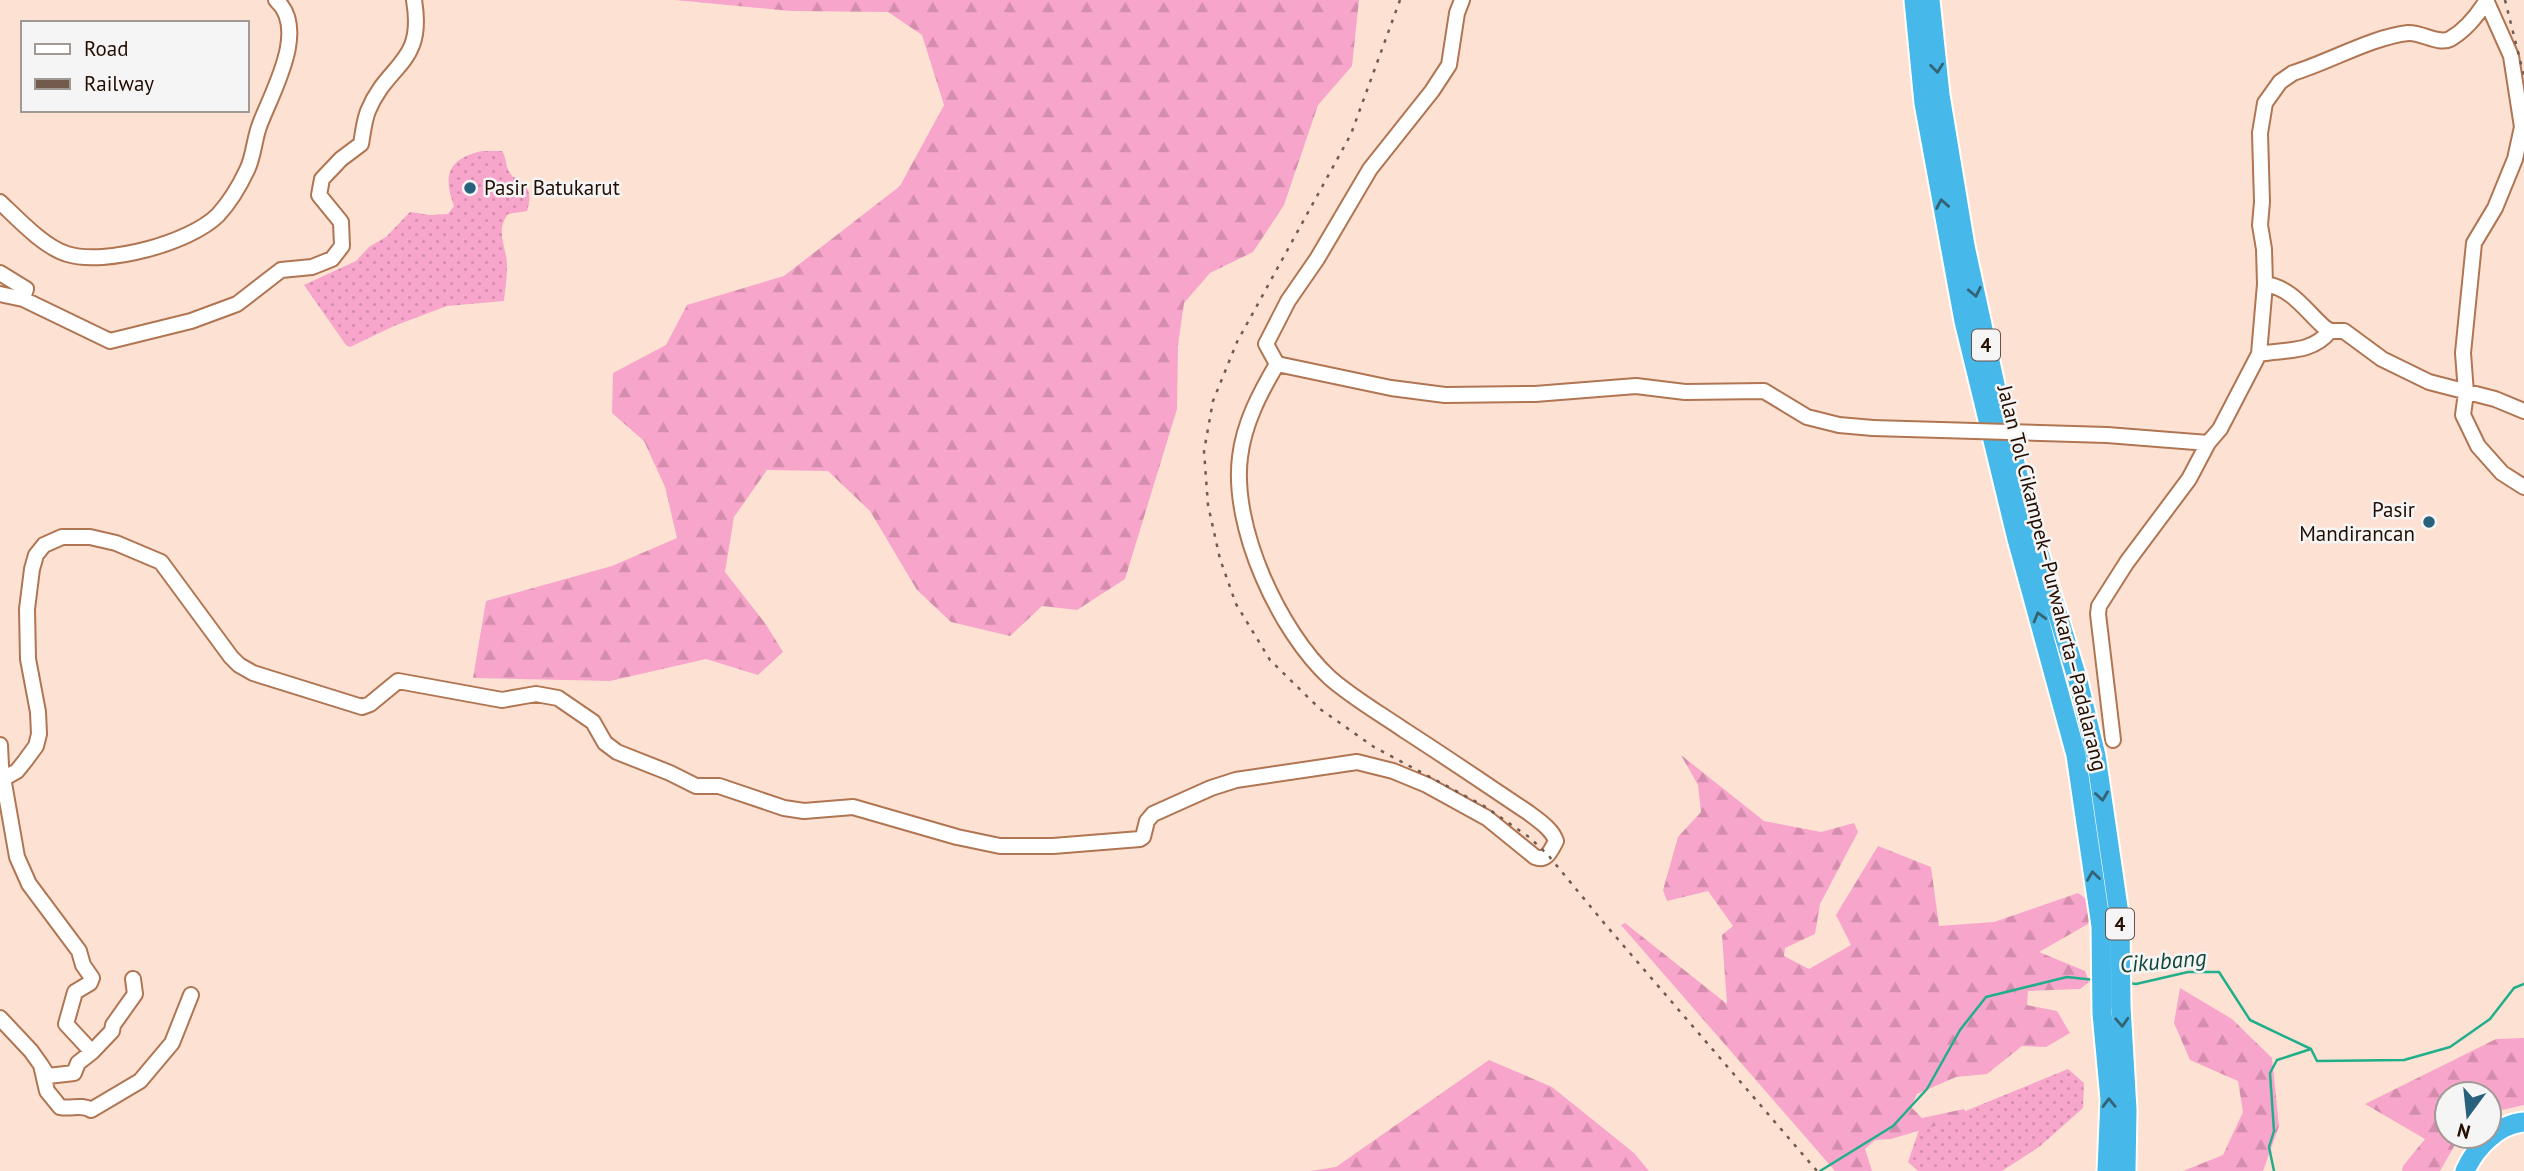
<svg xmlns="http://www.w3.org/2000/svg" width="2524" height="1171" font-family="'PT Sans',sans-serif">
  <defs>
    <pattern id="grass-dots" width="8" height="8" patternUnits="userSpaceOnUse" patternTransform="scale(1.75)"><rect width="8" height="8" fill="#f7a5cb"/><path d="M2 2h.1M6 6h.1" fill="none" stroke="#d48dad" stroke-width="1.8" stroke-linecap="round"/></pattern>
    <pattern id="forest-firs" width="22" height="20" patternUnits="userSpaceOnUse" patternTransform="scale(1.75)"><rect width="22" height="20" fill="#f7a5cb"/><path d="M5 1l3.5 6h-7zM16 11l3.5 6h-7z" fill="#d48dad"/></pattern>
  </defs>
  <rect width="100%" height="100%" fill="#fde2d3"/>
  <path fill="url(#grass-dots)" d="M482,151H502C507,159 505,166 510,173C515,180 511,175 519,179C531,187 531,199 527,211L508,214C494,233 508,248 507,268C507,278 505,290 504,301L447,306L394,326L350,347L346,345L304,285L356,261L369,247L386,237L410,212L430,215L448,214L454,206C443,176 447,159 482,151Z
    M2068,1069L2084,1083L2083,1108L2039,1147L2002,1171H1918L1908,1162L1919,1130Z"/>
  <path fill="url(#forest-firs)" d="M675,0H1359L1352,66L1318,105L1284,205L1253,252L1210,273L1184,303L1178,345L1177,409L1125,579L1077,610L1042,606L1010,636L951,622L917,590L870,511L828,471L767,470L734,517L725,572L765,623L783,652L758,675L706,659L610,681L473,678L486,601L612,566L677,538L665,487L644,441L612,413L613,373L666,345L687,305L784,276L900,186L944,105L922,35L888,12L791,11Z
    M1681,755L1764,821L1821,832L1854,823L1858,832L1820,904L1815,934L1785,948L1784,956L1809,969L1851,945L1836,915L1878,846L1931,867L1939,926L1994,922L2078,893L2093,904L2088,924L2039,952L2085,971L2089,982L2080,989L2028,991L2027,1005L2057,1011L2070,1033L2046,1047L2022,1046L1987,1074L1956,1077L1917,1094L1911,1107L1922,1118L1964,1109L1967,1114L1965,1117L1891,1139L1875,1140L1865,1149L1872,1171H1835L1621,925L1625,923L1727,1004L1722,935L1733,926L1708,891L1667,901L1663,890L1678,837L1701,812L1698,785Z
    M2180,988L2232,1019L2272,1058L2279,1126L2263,1171H2183L2223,1155L2243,1112L2238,1081L2190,1060L2174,1023Z
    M2524,1038V1105L2489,1113V1094H2447V1136H2460L2440,1171H2402L2403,1166L2425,1139L2365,1104L2496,1039Z
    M1489,1060L1552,1087L1634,1153L1649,1171H1310L1336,1167Z"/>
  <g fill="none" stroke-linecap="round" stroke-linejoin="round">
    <path stroke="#21ae8b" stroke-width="2.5" d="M2129,983L2136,984L2188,972H2219L2250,1020L2311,1049L2317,1061L2404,1060L2450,1047L2490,1019L2514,988L2524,984
      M1820,1171L1893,1126L1927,1089L1960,1030L1986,997L2067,977L2095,980
      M2274,1171L2269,1147L2274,1131L2270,1073L2277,1060L2311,1049"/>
    <defs>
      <path id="minor" d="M1462,0L1457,13L1449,65L1432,91L1370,169L1317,259L1288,301L1266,344L1277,364L1391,388L1445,395L1535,394L1636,386L1685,392L1764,391L1807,417L1839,425L1873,428
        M2486,0L2511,56L2522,127L2515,159L2495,208L2474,243L2463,353L2466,393L2463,415L2478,446L2502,473L2524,487
        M0,202C18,219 44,247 67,254C105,266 190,243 218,215C229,203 240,185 247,170C254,156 254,139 260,124C272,92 309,29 276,0
        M0,273L26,289L23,299
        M2265,284C2292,288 2305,310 2324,327L2330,331H2344L2382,359L2429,382L2495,399L2524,411
        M0,294L23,299L110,341L191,321L237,304L281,270L312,267L332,259L342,246L341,222L319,195L322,179L341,159L361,144C363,133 364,121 368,111C388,62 425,65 414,0
        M2259,354C2286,349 2311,354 2330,331
        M2107,435L2208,443
        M2113,740L2098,614L2099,606L2127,562L2189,479L2208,443L2220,429L2259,354L2265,284L2264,249L2260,225L2262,202L2260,133L2265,103L2280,82L2293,73C2329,62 2372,37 2408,33C2421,32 2439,45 2450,39C2466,30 2477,16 2487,0
        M0,745L1,766L17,857L29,884L79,951L83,965L92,978L90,983L75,992L66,1024L92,1052L112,1031L113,1025L135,994L133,979
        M3,779L17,771L25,761L36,746L39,734L38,712L28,659L27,609L32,569L36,555L44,545L62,537H90L116,543L161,562L231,657L239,665L253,673L362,707L370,704L398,681L502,700L536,694L558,698L593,722L605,743L617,752L670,773L696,786H719L784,808L804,811L853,807L957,837L1000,846H1053L1140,839L1143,837L1147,821L1153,814L1211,788L1236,780L1357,762L1393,771L1427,785L1487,818L1535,857C1547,862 1551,850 1556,841C1552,829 1539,821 1529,813C1487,785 1446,757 1404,730C1379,713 1353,698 1330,678C1279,631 1231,527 1240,457C1244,423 1260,393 1277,364
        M0,1018L31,1051L41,1065L47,1091L60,1107C72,1109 82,1104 91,1110L140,1081L172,1043L191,995
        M41,1065L48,1076L74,1073L78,1063L92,1052"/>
      <path id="highway" d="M1914,0L1924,103L1964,321L2017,539L2076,755L2101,926L2102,1013L2110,1099L2107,1171
        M1930,0L1940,95L1965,246L1997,394L2034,537L2078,681L2096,756L2120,921L2121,1006L2127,1110L2126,1171
        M2465,1171C2475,1148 2498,1124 2524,1122"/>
    </defs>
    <use href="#minor" stroke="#b07552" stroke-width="18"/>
    <use href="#highway" stroke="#fff" stroke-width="23"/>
    <use href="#minor" stroke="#fff" stroke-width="14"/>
    <use href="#highway" stroke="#46b8ea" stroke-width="19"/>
    <path stroke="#725a4d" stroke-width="2.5" stroke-dasharray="3.5 7" stroke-linecap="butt" d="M1400,0L1351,134L1237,342L1213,401L1204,451L1208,505L1220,559L1236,604L1270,660L1320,709L1374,747L1484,806L1529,837L1548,855L1604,923L1817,1171
      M2505,0L2524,76"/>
    <defs>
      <path id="minor-bridge" d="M1873,428L2107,435"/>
    </defs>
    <use href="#minor-bridge" stroke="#b07552" stroke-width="18" stroke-linecap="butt"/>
    <use href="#minor-bridge" stroke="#fff" stroke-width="14"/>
  </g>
  <defs><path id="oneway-chevron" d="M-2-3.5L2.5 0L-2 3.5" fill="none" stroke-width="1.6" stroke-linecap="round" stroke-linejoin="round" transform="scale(1.75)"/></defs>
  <g stroke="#356376">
    <use href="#oneway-chevron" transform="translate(1937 68) rotate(84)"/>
    <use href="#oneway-chevron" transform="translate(1942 204) rotate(-100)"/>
    <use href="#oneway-chevron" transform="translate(1975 292) rotate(78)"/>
    <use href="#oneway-chevron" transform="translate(2039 617) rotate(-106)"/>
    <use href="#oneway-chevron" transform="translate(2102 796) rotate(82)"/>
    <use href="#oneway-chevron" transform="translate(2093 876) rotate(-98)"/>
    <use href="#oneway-chevron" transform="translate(2122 1022) rotate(87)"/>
    <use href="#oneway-chevron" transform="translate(2109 1103) rotate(-91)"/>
  </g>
  <g fill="#28617b" stroke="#f5f5f5" stroke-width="2.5">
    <circle cx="470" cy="188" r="7"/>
    <circle cx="2429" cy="522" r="7"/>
  </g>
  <g text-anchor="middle" stroke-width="5" stroke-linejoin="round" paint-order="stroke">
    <g fill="#f5f5f5" stroke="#63534b" stroke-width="2">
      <rect x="1972" y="329.5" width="28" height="31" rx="5"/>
      <rect x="2106" y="908.5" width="28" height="31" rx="5"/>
    </g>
    <g font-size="19" font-weight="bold" fill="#240e02">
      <text x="1986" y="352">4</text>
      <text x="2120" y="931">4</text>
    </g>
    <g font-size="21" fill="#240e02" stroke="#f5f5f5" text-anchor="start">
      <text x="484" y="195">Pasir Batukarut</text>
      <text x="2415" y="517" text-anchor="end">Pasir<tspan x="2415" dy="24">Mandirancan</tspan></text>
    </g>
    <g font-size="21" fill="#240e02" stroke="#f5f5f5">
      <text transform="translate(2052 578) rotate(76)" y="7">Jalan Tol Cikampek–Purwakarta–Padalarang</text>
    </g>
    <g font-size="23" font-style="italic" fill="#104738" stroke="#f5f5f5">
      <text transform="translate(2163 961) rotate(-5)" y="8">Cikubang</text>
    </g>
  </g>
  <rect x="21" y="21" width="228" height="91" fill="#f5f5f5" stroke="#a19994" stroke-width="2"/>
  <rect x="35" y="44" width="35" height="10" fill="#ffffff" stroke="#a19994" stroke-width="2"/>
  <text x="84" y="56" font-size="21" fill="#240e02">Road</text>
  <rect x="35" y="79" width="35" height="10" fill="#725a4d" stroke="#a19994" stroke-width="2"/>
  <text x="84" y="91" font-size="21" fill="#240e02">Railway</text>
  <g transform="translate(2468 1115) rotate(195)"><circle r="33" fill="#f5f5f5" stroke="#a19994" stroke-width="2"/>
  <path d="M0-5L12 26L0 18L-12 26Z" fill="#28617b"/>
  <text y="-10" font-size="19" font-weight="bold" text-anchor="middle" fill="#240e02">N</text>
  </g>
</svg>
